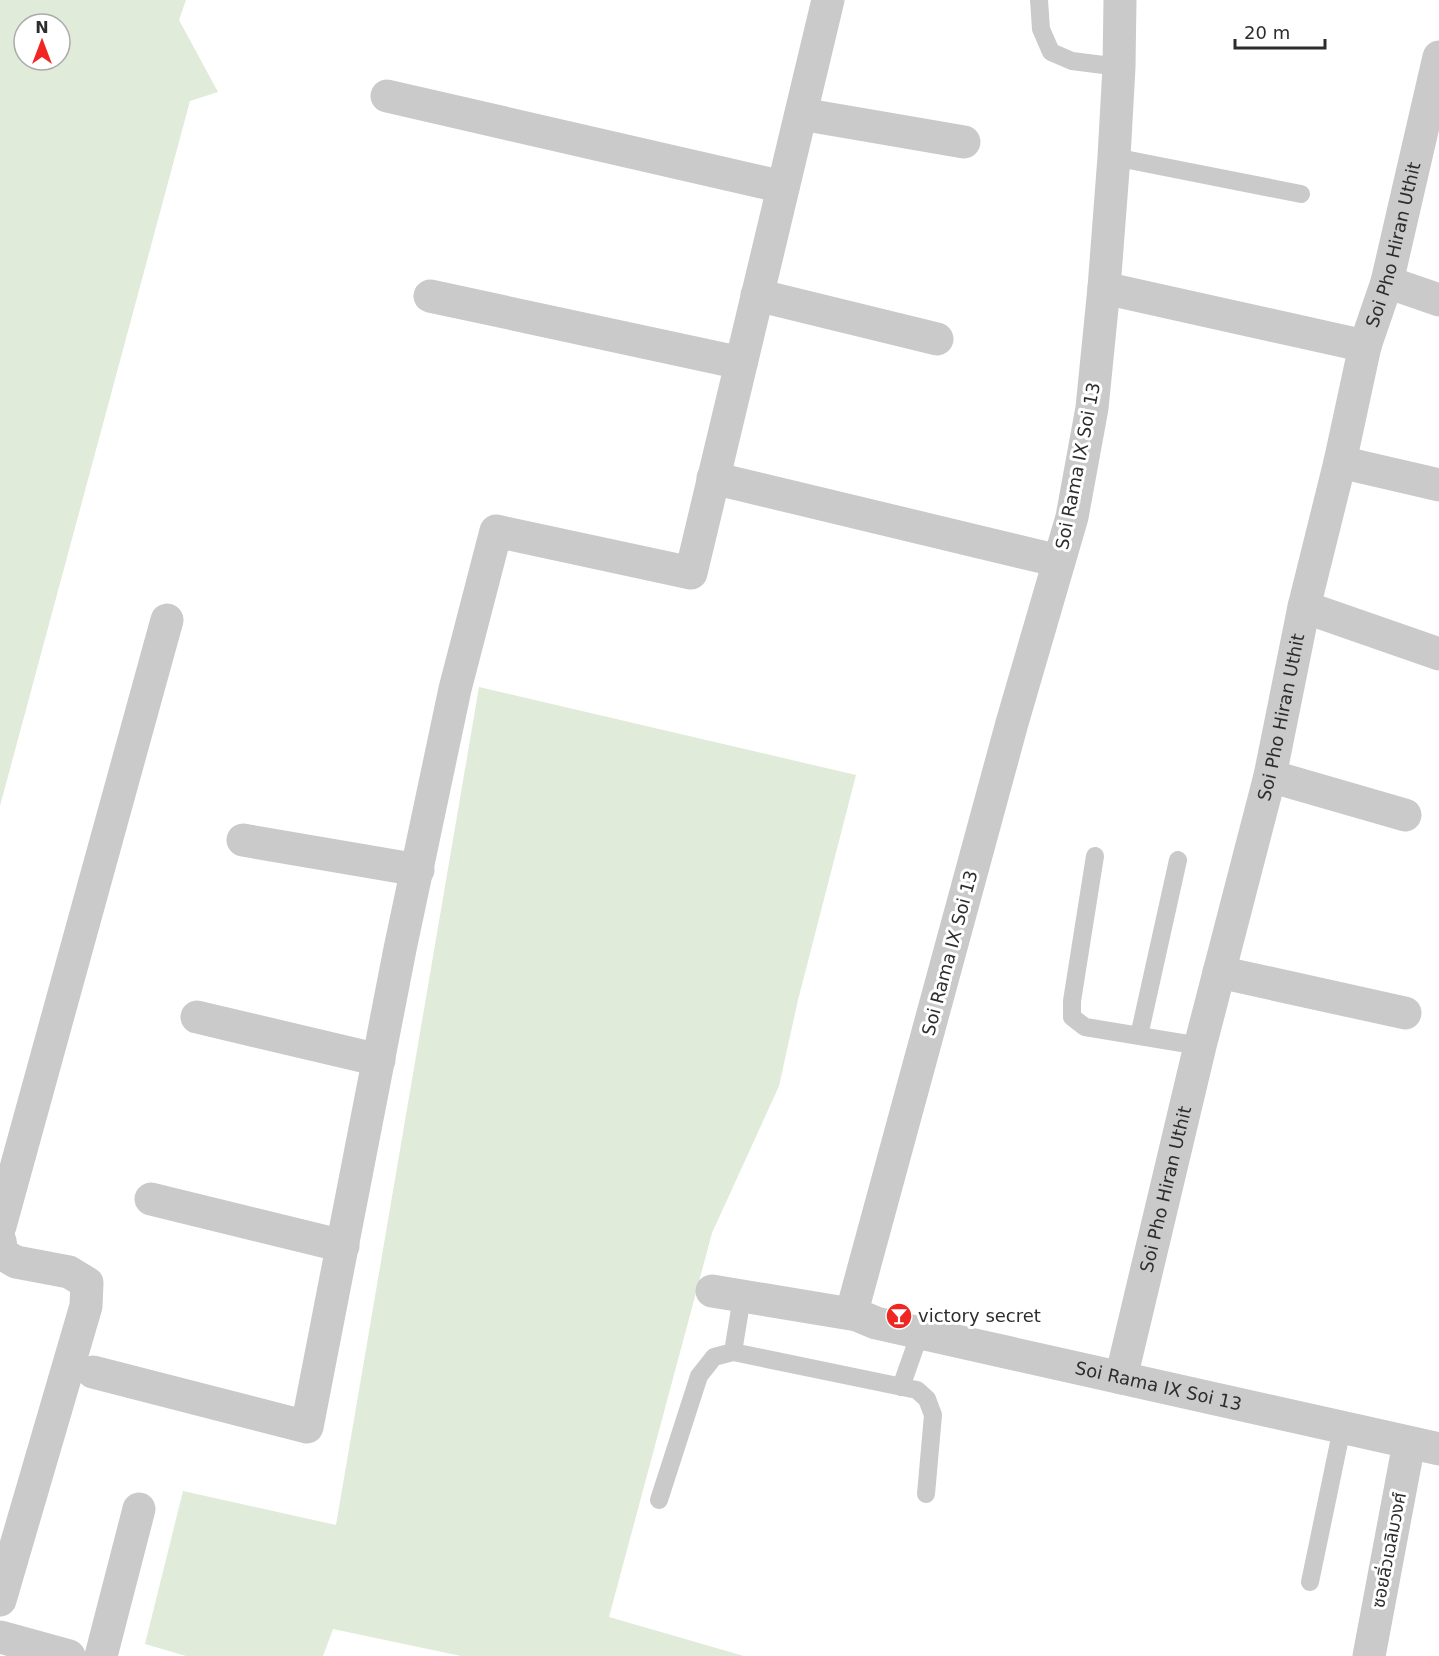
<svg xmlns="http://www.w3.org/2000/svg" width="1439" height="1656" font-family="'DejaVu Sans','Noto Sans Thai',sans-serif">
  <rect width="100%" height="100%" fill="#fff"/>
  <path fill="#e1ebd9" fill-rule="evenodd" d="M0,0H186L179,20L218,92L190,101L0,806ZM24,24H60V60H24Z
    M479,687L856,775L798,1000L779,1086L712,1233L609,1617L744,1656H461L333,1629L323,1656H186L145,1644L183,1491L336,1525Z"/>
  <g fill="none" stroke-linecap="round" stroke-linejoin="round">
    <path stroke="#cacaca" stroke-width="18" d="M1039,0L1041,29L1051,52L1072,61L1119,67
      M1114,157L1301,194
      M1095,856L1072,1001V1017L1085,1027L1200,1046
      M1139,1036L1178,860
      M733,1352L742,1297
      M901,1387L920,1333
      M659,1500L699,1376L714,1357L733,1352L917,1390L927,1399L933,1415L926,1494
      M1310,1582L1342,1428"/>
    <g stroke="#cacaca" stroke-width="33">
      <path id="s1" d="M1120,0L1119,67L1114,157L1104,288L1092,408L1072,517L1012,723L854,1304L857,1315L876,1323L1439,1449"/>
      <path d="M387,96L783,187"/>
      <path d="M801,114L964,142"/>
      <path d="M1387,282L1439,300"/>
      <path d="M1104,288L1365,346"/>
      <path d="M757,295L937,339"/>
      <path d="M430,296L741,363"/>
      <path d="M1340,462L1439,485"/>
      <path d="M713,478L1059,561"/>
      <path d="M1304,607L1439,654"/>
      <path d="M1270,776L1405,815"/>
      <path d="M243,840L418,870"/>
      <path d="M1219,972L1405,1013"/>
      <path d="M197,1017L379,1060"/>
      <path d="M151,1199L343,1246"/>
      <path d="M0,1226L167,620"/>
      <path d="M0,1241L2,1254L16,1262L69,1272L87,1283L86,1306L0,1600"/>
      <path d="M712,1291L857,1315"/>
      <path d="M93,1372L307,1427L400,949L455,689L496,531L691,573L828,0"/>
      <path id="s2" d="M1121,1378L1200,1046L1270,776L1304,607L1340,462L1365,346L1387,282L1439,57"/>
      <path d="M0,1637L69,1656"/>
      <path d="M101,1656L139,1509"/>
      <path d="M1369,1656L1409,1443"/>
    </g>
  </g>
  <defs>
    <symbol id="bar-disc" viewBox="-11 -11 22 22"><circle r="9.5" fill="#f02622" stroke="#fff"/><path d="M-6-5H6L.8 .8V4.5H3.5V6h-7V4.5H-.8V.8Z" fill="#fff"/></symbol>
  </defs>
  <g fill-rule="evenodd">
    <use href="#bar-disc" x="884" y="1301" width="30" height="30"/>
  </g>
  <g text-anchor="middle" stroke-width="6" stroke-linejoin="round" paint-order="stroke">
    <g font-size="18" fill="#2d2d2d" stroke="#fff">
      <text dy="6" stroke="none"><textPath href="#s2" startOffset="1166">Soi Pho Hiran Uthit</textPath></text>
      <text transform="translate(1078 466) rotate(-79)" y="6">Soi Rama IX Soi 13</text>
      <text dy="6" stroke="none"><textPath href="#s2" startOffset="680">Soi Pho Hiran Uthit</textPath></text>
      <text transform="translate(950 953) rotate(-75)" y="6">Soi Rama IX Soi 13</text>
      <text dy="6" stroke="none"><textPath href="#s2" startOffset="194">Soi Pho Hiran Uthit</textPath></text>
      <text dy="6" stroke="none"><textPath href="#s1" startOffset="1658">Soi Rama IX Soi 13</textPath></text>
      <text transform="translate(1389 1550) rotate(-79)" y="6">ซอยลิ่วเฉลิมวงศ์</text>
    </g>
    <g font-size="18" fill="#2d2d2d" stroke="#fff" text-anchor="start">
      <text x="918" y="1322">victory secret</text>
    </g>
  </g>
  <g transform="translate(42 42)"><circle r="28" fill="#ffffff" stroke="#ababab" stroke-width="1.5"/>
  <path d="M0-4.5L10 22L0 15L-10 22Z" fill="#f02622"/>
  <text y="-9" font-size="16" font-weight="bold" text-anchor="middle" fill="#2d2d2d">N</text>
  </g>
  <path d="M1235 39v9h90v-9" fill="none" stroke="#2d2d2d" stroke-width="3"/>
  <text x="1244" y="39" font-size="18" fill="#2d2d2d" stroke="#ffffff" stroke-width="4.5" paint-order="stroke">20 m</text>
</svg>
